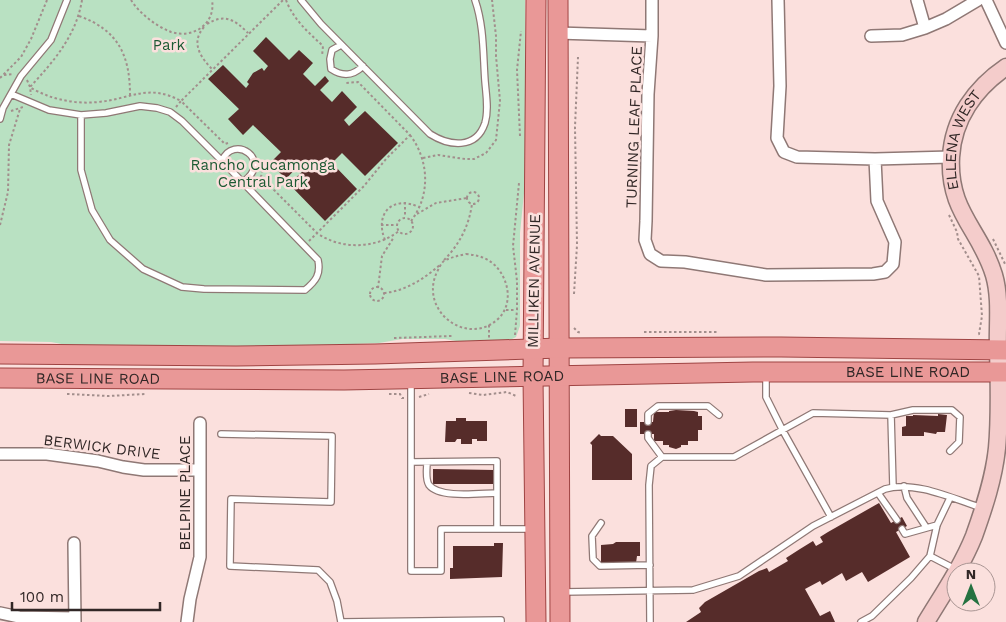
<svg xmlns="http://www.w3.org/2000/svg" width="1006" height="622" font-family="'Work Sans',sans-serif">
  <rect width="100%" height="100%" fill="#fbe0dd"/>
  <path fill="#b9e1c2" d="M0,0H525L526,173L520,233V326L516,337L506,342H462L445,339H402L379,343L282,347L72,346L51,342L0,341Z"/>
  <path fill="#562c2a" d="M266,37L289,60L299,50L313,63L303,74L315,86L325,76L329,81L320,90L332,102L342,91L357,107L344,120L349,126L365,111L398,143L365,176L342,153L332,163L357,189L325,221L289,184L304,170L299,165L286,179L270,163L281,152L253,125L243,135L228,119L239,109L208,79L223,65L246,88L249,84L247,82L253,73L262,68L264,71L268,66L253,51Z
    M625,409H637V427H625Z
    M676,410L694,411L698,412V416H702V430H698V441H688V445H681V447L676,449L669,447V445H663V441H654V434H640V422H653L654,412H669V411Z
    M938,414L947,415L945,432H937L936,434L924,432V436H902V427L906,426V416H913V415L938,416Z
    M456,418H466V421H487V441H477V439H472V444H461V439H457L455,442H445L446,421H456Z
    M599,434L601,436H613L632,454V480H592V445L590,443Z
    M433,469L495,470V484H433Z
    M879,503L891,523L902,517L907,526L896,532L910,557L868,582L862,572L846,581L842,573L822,585L820,581L805,589L820,616L830,611L835,622H686L701,612L699,608L705,602L759,571L767,568L769,572L788,561L786,558L800,549L813,541L816,546L823,542L820,537L828,532Z
    M616,542H640V556H637L636,563L603,564L601,562V545L613,544Z
    M494,543H503L502,577L450,579V568H453V546H494Z"/>
  <g fill="none" stroke-linecap="round" stroke-linejoin="round">
    <defs>
      <path id="lane" d="M301,0L321,24L430,134C449,146 476,150 485,123C489,110 486,94 485,81C483,53 484,26 475,0
        M341,45L332,50L330,59L331,69C343,77 353,76 363,66
        M11,94L49,110L81,115L106,113L140,106L157,108L170,112L182,121L222,161L318,260C321,274 316,281 305,290L204,289L182,287L143,269L110,240L92,210L81,170V115
        M0,119L3,108L21,76L51,40L67,0
        M222,161C233,133 274,160 243,182
        M766,374V397L783,431L831,517
        M411,381V571H441V529H531
        M891,415L913,410H952L960,417L959,442L950,451
        M648,422V414L658,406H708L719,415
        M221,434L332,436L331,502L231,499L230,566L318,570L330,582L337,601L341,622
        M648,434V438L662,457
        M411,462L497,461V529
        M427,462C427,469 425,479 429,485C440,499 481,493 497,493
        M904,486L907,498L926,527
        M878,493L897,520
        M601,523L592,536L593,559L600,566L650,565
        M902,529L905,534L937,525
        M930,556L957,570
        M562,592L693,590L739,576L813,526L885,489C914,480 954,499 982,508
        M341,622L501,620V622
        M650,622L649,485L651,466L662,457H734L813,413L891,415L893,487
        M861,622L872,616L911,578L930,556L937,525L950,498"/>
      <path id="street" d="M652,0V36L648,94L646,221L645,240L650,254L661,261L685,262L766,275L873,274L885,272L893,264L895,242L877,201L875,159
        M778,0L780,86L777,138L784,152L797,157L875,159L951,157
        M917,0L925,28
        M986,0L1006,43
        M558,33L652,36
        M871,36L902,35L925,28L946,19L978,0
        M0,454H47L98,461L123,467L144,470H200
        M74,543L75,622
        M0,613L19,617L75,618
        M187,622L190,599L200,557V423"/>
      <g id="secondary">
        <path id="s1" d="M926,622C943,594 962,566 974,536C984,508 994,478 997,448C1000,416 999,383 998,350C997,326 1001,299 994,275C980,229 948,212 951,157C953,119 975,88 1006,67"/>
      </g>
      <g id="primary">
        <path d="M536,0L533,377L536,622"/>
        <path d="M558,0L560,622"/>
        <path d="M0,354L236,356L375,354L560,348L781,347L1006,350"/>
        <path id="s2" d="M0,378L344,380L753,372H1006"/>
      </g>
    </defs>
    <use href="#lane" stroke="#8f7875" stroke-width="8"/>
    <use href="#street" stroke="#8f7875" stroke-width="14"/>
    <use href="#secondary" stroke="#8f7875" stroke-width="19"/>
    <use href="#primary" stroke="#9f4443" stroke-width="21"/>
    <path stroke="#a28e8c" stroke-width="2" stroke-dasharray="2.5 2.5" stroke-linecap="butt" d="M82,0C76,36 54,61 30,87C35,91 42,93 48,96C63,101 81,104 98,102C131,99 148,83 181,101L283,0
      M131,0C140,14 156,26 171,32C193,39 216,24 212,0
      M286,0C293,19 308,32 323,46L322,56
      M79,16C118,30 130,55 130,95
      M207,24C225,13 235,20 248,33
      M204,27C190,43 201,58 213,70
      M4,75L14,74
      M0,78L21,57L31,39L47,0
      M27,80L30,87L31,95
      M176,107L181,101L225,144L228,143
      M11,111L23,107
      M410,135C429,160 431,195 411,221
      M520,136L517,70L521,31
      M423,158L438,155L465,159H474L486,153L496,140L500,101L496,56V36L492,0
      M263,165L261,177L317,233L364,186L386,159L410,135L358,82L346,83
      M467 198a6 6 0 1 1 12 0a6 6 0 1 1-12 0Z
      M405,202V217
      M417,214L436,203L467,198
      M949,215L957,232L958,239L979,276L982,316L979,334L976,335
      M397 226a8 8 0 1 1 16 0a8 8 0 1 1-16 0Z
      M0,225L8,192L9,145L20,109
      M381,225H396
      M993,239L1006,266
      M385,240C374,213 393,195 419,207
      M309,241L317,233C341,250 376,249 399,231
      M466,254C474,255 481,256 488,260C507,271 516,302 498,319C466,348 417,309 438,270C440,267 441,263 444,261C451,257 458,256 466,254Z
      M444,260C459,245 469,226 472,204
      M370 294a7 7 0 1 1 14 0a7 7 0 1 1-14 0Z
      M378,288L382,256L394,237
      M384,293C406,291 425,278 441,264
      M574,294L577,245L575,127L578,57
      M506,310H516
      M489,325V338
      M574,328L578,332L582,333
      M644,332H717
      M515,335L517,310V281L513,246L519,183
      M394,338L452,336
      M469,393L483,395L507,392L516,396
      M67,394L109,396L145,394
      M389,394H400L402,398H405
      M419,397L429,394"/>
    <use href="#lane" stroke="#fff" stroke-width="5.5"/>
    <use href="#street" stroke="#fff" stroke-width="11"/>
    <use href="#secondary" stroke="#f4cccb" stroke-width="16"/>
    <use href="#primary" stroke="#e99897" stroke-width="19"/>
  </g>
  <g text-anchor="middle" stroke-width="5" stroke-linejoin="round" paint-order="stroke">
    <g font-size="15" fill="#1c5a33" stroke="#fbe0dd">
      <text x="169" y="50">Park</text>
      <text x="263" y="170">Rancho Cucamonga<tspan x="263" dy="17">Central Park</tspan></text>
    </g>
    <g font-size="15" fill="#312726" stroke="#fbe0dd">
      <text transform="translate(634 127) rotate(-88)" y="5">TURNING LEAF PLACE</text>
      <text dy="5" stroke="none"><textPath href="#s1" startOffset="510">ELLENA WEST</textPath></text>
      <text transform="translate(534 281) rotate(-89)" y="5">MILLIKEN AVENUE</text>
      <text dy="5" stroke="none"><textPath href="#s2" startOffset="908">BASE LINE ROAD</textPath></text>
      <text dy="5" stroke="none"><textPath href="#s2" startOffset="502">BASE LINE ROAD</textPath></text>
      <text dy="5" stroke="none"><textPath href="#s2" startOffset="98">BASE LINE ROAD</textPath></text>
      <text transform="translate(102 447) rotate(7)" y="5">BERWICK DRIVE</text>
      <text transform="translate(185 493) rotate(-90)" y="5">BELPINE PLACE</text>
    </g>
  </g>
  <g transform="translate(971 587)"><circle r="24" fill="#fbe0dd" stroke="#aa9694"/>
  <path d="M0-4L9 19L0 12L-9 19Z" fill="#257241"/>
  <text y="-8" font-size="14" font-weight="bold" text-anchor="middle" fill="#312726">N</text>
  </g>
  <path d="M12 602v8h148v-8" fill="none" stroke="#312726" stroke-width="2.5"/>
  <text x="20" y="602" font-size="15" fill="#312726" stroke="#fbe0dd" stroke-width="4" paint-order="stroke">100 m</text>
</svg>
